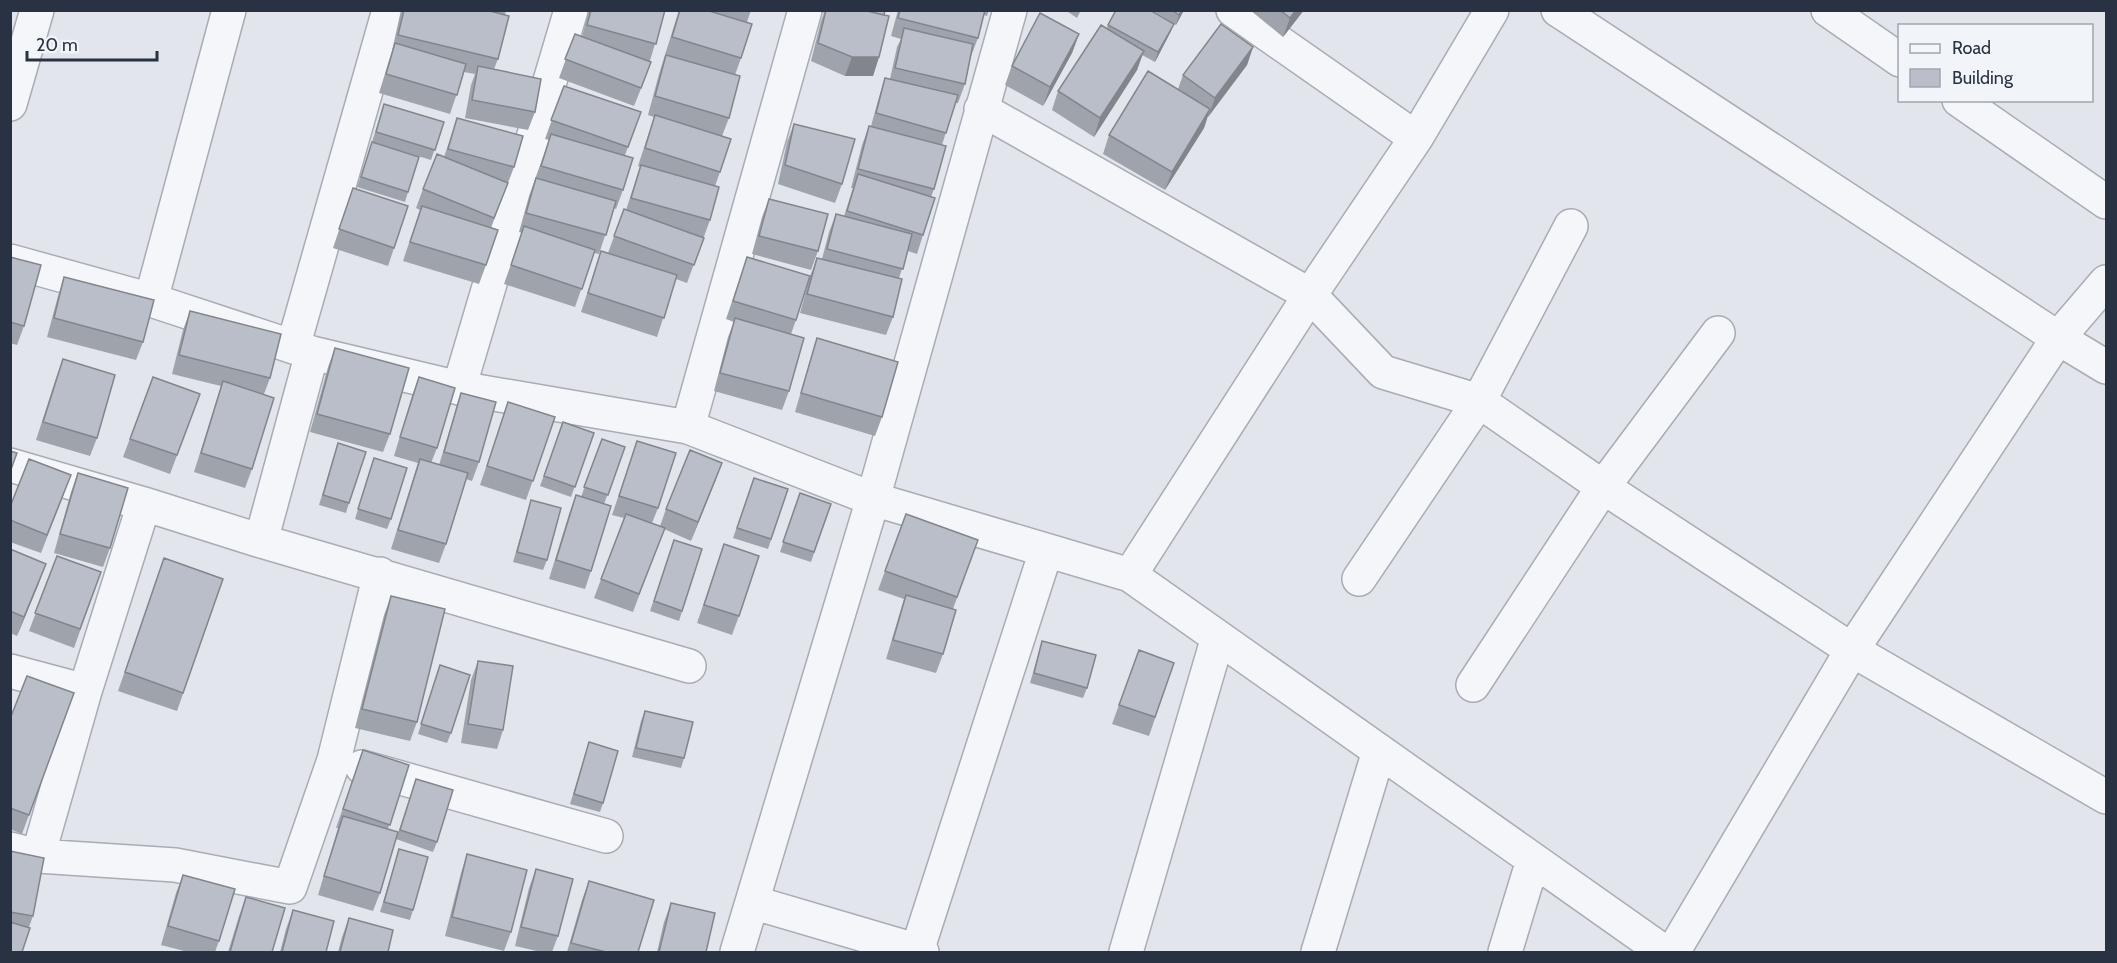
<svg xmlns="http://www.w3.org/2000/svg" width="2117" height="963" font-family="Cabin,sans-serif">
  <rect width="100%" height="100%" fill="#e2e5eb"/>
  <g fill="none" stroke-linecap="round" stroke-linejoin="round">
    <defs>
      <path id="street" d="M1010,10L873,499L1130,575L1664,952
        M1233,10L1416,138
        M1558,10L2058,338L2106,367
        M1828,10L1900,60
        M1959,100L2106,202
        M10,104L37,10
        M981,109L1310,295L1416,138L1492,10
        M10,261L151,300L312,353L459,388L688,427L873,499L737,952
        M151,300L229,10
        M293,347L389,10
        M459,388L571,10
        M688,427L805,10
        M10,465L144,504L261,541L689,666
        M261,541L312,353
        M1130,575L1310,295L1383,372L1479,401L1603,487L1852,650L2106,797
        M1359,579L1479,401L1571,226
        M10,671L85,691
        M1473,685L1603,487L1718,333
        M362,767L606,836
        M10,849L38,856L175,865L290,887L334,760L380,574
        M38,856L85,691L144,504
        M752,902L922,952
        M917,951L1046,551
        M1126,952L1218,637
        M1318,952L1379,751
        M1505,952L1533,860
        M1673,952L1852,650L2058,338L2106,282"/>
    </defs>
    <use href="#street" stroke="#a7acb5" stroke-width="36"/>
    <use href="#street" stroke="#f5f6f9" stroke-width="33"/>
  </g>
  <path fill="#9fa3ac" d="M401,10H506L505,15L498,59L494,69L535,112L528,130L465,118L471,85L475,74L464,72L450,114L379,93L392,51Z
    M589,10H665L644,81L634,106L559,78L575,34L582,37Z
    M679,10H751L747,22L741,58L735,75L729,118L722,136L720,172L715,186L710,220L687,283L676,279L657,337L581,312L601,251L608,253L624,209L626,210L640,167L638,166L654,117L648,115L659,74Z
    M818,10H885L879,57L873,76H845L811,61L821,21L824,13Z
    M898,10H989L987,16L984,15L978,38L971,56L965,84L958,103H955L942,145L934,189L931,197L923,235L917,254L908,251L899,278L893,317L886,335L800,313L810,276L817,258L822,259L829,232L836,214L844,216L853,188H851L862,145L869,126H871L879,97L885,78L890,79L897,47L901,39L891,36Z
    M1065,10H1081L1077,18Z
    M1152,10H1184L1176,25L1174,24L1170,33L1155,62L1142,55L1137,70L1094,137L1052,110L1058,91L1107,28L1108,25L1170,21Z
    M1250,10H1304L1283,37Z
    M1079,34L1072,53L1043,106L1005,85L1012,66Z
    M1253,47L1247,65L1208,117V116L1204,128L1165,190L1103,154L1109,135L1178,89L1183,75Z
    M564,86L641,112L625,155L623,190L616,209L614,208L599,254L594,253L575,307L504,284L522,233L519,232L529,196L549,140L545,139Z
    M384,104L444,122L431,160L372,142Z
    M457,118L514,167L491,228L486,265L479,284L403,261L420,210L416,208L423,189L444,157Z
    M794,124L842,184L835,203L778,184L787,142Z
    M372,142L408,192L405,202L357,187Z
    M353,188L394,248L388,266L333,248Z
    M769,199L818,251L811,270L752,254L762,217Z
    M10,257L24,326L17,345L10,343Z
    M747,257L796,320L791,334L789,391L782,410L714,391L728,337L734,322L726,319Z
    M64,277L143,342L136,360L47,337L58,296Z
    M190,311L270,378L264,394L252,469L245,488L194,472L221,386L172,374L183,330Z
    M817,338L882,417L875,436L795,412L811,357Z
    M335,348L390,434L383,452L310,432L328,367Z
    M63,359L97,438L90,456L36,440L56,378Z
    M153,377L200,394L170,474L123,457Z
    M419,377L437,448L431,463L439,465L455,412L461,393L479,462L472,481L466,479L446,544L439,563L391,549L418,463L394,456L412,396Z
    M508,402L555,417L526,500L480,485Z
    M563,422L594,433L571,497L540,486Z
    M602,439L625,447L604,504L591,571L585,589L549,579L569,514L576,495L581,497Z
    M637,441L658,508L652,523L660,526L666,509L722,463L691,541L664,529L633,612L594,598L624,518L612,515Z
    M338,443L349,503L346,513L319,505Z
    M374,458L391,519L387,529L355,519Z
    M78,473L110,548L103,567L54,553L71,492Z
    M754,478L788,489L768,549L733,538Z
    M800,493L831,504L811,562L780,552Z
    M64,494L41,553L10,542V507Z
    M531,500L547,560L543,570L513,562Z
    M906,514L978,540L953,609L943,654L936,673L886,659L904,599L878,590Z
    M674,540L702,549L679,621L650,611Z
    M724,544L739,616L732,635L697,623Z
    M10,549L39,583L17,636L10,633Z
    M57,556L101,572L74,648L29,631Z
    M164,558L223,579L177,711L118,691Z
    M391,596L417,722L410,741L355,728L384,615Z
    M1042,641L1087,688L1083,698L1030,683Z
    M1139,650L1174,663L1149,736L1112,724Z
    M478,661L503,730L497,749L461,743L471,680Z
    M440,665L451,733L447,743L418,734Z
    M74,693L22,834L10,829V719Z
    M645,711L684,758L681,768L632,757L641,721Z
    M589,742L603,803L600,812L570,804Z
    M363,750L409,765L388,829L380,893L373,911L318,895L338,828H336Z
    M416,779L437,842L433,852L396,839Z
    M399,849L413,910L410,920L380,912Z
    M10,851L33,916L29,927L10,952Z
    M467,854L511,932L504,951L445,936L461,873Z
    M536,869L558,936L552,952H541L515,946L529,888Z
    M183,875L219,941L215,952H188L161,945L176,893Z
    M589,881L638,952H567L582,900Z
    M246,897L272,952H228L239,916Z
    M671,903L706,952H657L664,922Z
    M293,910L326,952H280L286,929Z
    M349,918L388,952H338L342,937Z"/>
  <path fill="#82858c" d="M1182,10H1184L1176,25L1179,15Z
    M1296,10H1304L1283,37L1290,18Z
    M1174,24L1170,33L1155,62L1158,52Z
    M1079,34L1072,53L1043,106L1050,87Z
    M1253,47L1247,65L1208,117L1215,98Z
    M1144,51L1137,70L1094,137L1100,118Z
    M852,57H879L873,76H845Z
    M1210,109L1204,128L1165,190L1172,172Z
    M722,463L715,482L691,541L698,522Z
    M46,564L39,583L17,636L24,617Z"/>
  <path fill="#b9bec8" stroke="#82858c" stroke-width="1.5" d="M404,10H486L509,16L498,59L398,35Z
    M591,10H665L656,44L587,25Z
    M680,10H706L752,24L741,58L672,37Z
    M826,10H863L889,16L879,57H852L818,43Z
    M863,10H885L884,15Z
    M900,10H985L978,38L898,18Z
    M1116,10H1150L1174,24L1158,52L1108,25Z
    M1172,10H1182L1179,15Z
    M1280,10H1296L1290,18Z
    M1040,13L1079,34L1050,87L1012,66Z
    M1221,24L1253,47L1215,98L1183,75Z
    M1101,25L1144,51L1100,118L1058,91Z
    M904,28L973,44L965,84L895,68Z
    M575,34L651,62L641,88L565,59Z
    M395,43L466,64L457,95L386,74Z
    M666,55L740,76L729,118L655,96Z
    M478,66L541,79L535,112L472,100Z
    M1148,71L1210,109L1172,172L1109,135Z
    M885,78L958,95L946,133L876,113Z
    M564,86L641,112L628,147L551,120Z
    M384,104L444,122L435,150L376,132Z
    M655,115L731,139L720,172L645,148Z
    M457,118L523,136L514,167L448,149Z
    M794,124L855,139L842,184L785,165Z
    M869,126L946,146L934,189L858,169Z
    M551,134L633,158L623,190L541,166Z
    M372,142L419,157L408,192L361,177Z
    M437,154L508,183L494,218L423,189Z
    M641,165L719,187L710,220L631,198Z
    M858,174L935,198L923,235L847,211Z
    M536,178L616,201L606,235L526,213Z
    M353,188L408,206L394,248L339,229Z
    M769,199L828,214L818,251L759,236Z
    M422,206L498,230L486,265L410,242Z
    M624,209L704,238L694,265L614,236Z
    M836,214L912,234L903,269L827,249Z
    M524,226L595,250L582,289L511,265Z
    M601,251L677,275L664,318L588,293Z
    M10,257L41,265L24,326L10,322Z
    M747,257L810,276L796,320L733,301Z
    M817,258L902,279L893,317L807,294Z
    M64,277L154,300L143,342L54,318Z
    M190,311L281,334L270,378L179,355Z
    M735,318L804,338L789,391L720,373Z
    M817,338L898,362L882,417L801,393Z
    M335,348L409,368L390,434L317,414Z
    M63,359L115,375L97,438L43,422Z
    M153,377L200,394L177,455L130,439Z
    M419,377L455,388L437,448L400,437Z
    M223,381L274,398L252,469L201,453Z
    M461,393L496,402L479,462L444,452Z
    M508,402L555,417L533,481L487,466Z
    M563,422L594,433L575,487L544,476Z
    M602,439L625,447L608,495L584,487Z
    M637,441L676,453L658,508L619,496Z
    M338,443L366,452L349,503L323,495Z
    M690,450L722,463L698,522L666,509Z
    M10,451L17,453L10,472Z
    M374,458L407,468L391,519L358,509Z
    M29,459L71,475L47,535L10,520V507Z
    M420,459L468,473L446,544L398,530Z
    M78,473L128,488L110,548L60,534Z
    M754,478L788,489L771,539L737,528Z
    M800,493L831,504L814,552L783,542Z
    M576,495L611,506L591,571L556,560Z
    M531,500L561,508L547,560L517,552Z
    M626,514L665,528L639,594L601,579Z
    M906,514L978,540L957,597L885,571Z
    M674,540L702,549L682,611L654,601Z
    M724,544L759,556L739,616L704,605Z
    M10,549L46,564L24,617L10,611Z
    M57,556L101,572L80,629L35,613Z
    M164,558L223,579L183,693L125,672Z
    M906,595L956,610L943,654L893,640Z
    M391,596L445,609L417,722L362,709Z
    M1042,641L1096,655L1087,688L1034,673Z
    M1139,650L1174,663L1155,717L1119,705Z
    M478,661L513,666L503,730L468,724Z
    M440,665L470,675L451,733L421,724Z
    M27,676L74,693L29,815L10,808V719Z
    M645,711L693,722L684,758L636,748Z
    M589,742L618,751L603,803L574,794Z
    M363,750L409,765L390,825L343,809Z
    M416,779L453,790L437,842L400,830Z
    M343,816L398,832L380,893L324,876Z
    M399,849L428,857L413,910L384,902Z
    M10,851L44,858L33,916L10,912Z
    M467,854L527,870L511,932L452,917Z
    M536,869L573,879L558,936L521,927Z
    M183,875L235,889L219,941L168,926Z
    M589,881L654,900L638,952H606L571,943Z
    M246,897L285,908L272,952H230Z
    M671,903L715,913L706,952H659Z
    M293,910L334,921L326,952H282Z
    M349,918L393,930L388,952H340Z
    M10,922L30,928L22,952H10Z"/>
  <rect width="2117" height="963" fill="none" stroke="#293243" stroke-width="24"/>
  <rect x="1898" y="24" width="195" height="78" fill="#f1f4f8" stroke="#a1a6b0" stroke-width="1.5"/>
  <rect x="1910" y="44" width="30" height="9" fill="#f5f6f9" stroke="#a1a6b0" stroke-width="1.5"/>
  <text x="1952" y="54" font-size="18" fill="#293243">Road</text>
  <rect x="1910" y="69" width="30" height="18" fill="#b9bec8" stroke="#a1a6b0" stroke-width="1.5"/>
  <text x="1952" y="84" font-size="18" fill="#293243">Building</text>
  <path d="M27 51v9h130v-9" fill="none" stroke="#293243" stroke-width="3"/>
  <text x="36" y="51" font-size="18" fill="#293243" stroke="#f1f4f8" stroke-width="4.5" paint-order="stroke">20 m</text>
</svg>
